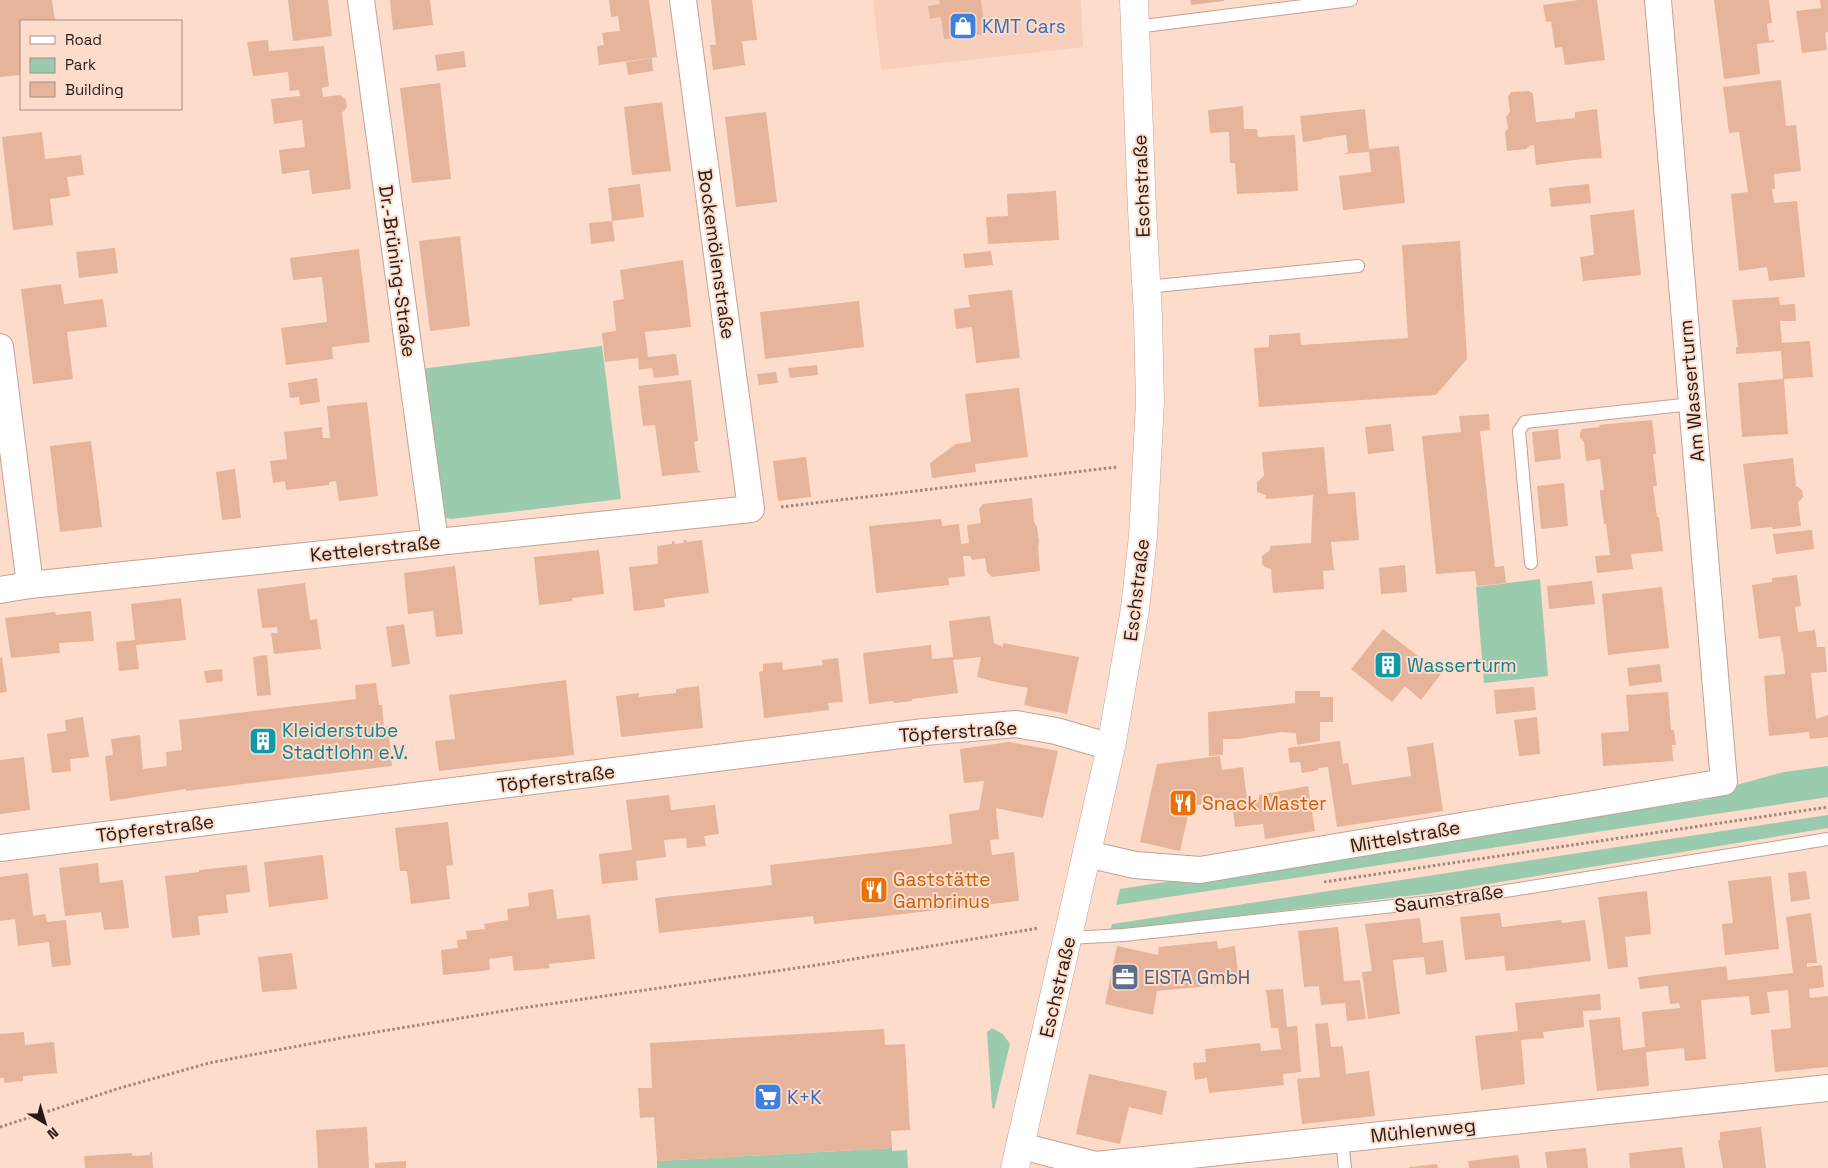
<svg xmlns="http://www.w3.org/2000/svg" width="1828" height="1168" font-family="'Space Grotesk',sans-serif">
  <rect width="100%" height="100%" fill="#fddccc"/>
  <path fill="#f8cfbc" d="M873,0H1081L1083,47L881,70Z"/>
  <path fill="#9acbae" d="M602,346L621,499L451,519L443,517L420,369Z
    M1540,579L1548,676L1484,683L1476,587Z
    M1828,766V797L1116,905L1120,889L1709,799L1733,786L1784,772Z
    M1828,815V828L1433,893L1110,931L1112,924Z
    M992,1028L1003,1034L1010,1044L994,1110L992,1107L987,1032Z
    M892,1148V1151L907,1150L908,1168H657V1161Z"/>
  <path fill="#e5b49a" d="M0,0H52L55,21H21V75L0,77Z
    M288,0H328L332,36L293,41Z
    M390,0H430L433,25L393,30Z
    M609,0H649L657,57L599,65L597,46L604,45L602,33L620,31L618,16L611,17Z
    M711,0H752L757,40L742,41L745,65L713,70L710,45H716Z
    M939,0H981L985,34L944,39L941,17L930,19L928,6L940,4Z
    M1190,0H1224V1L1191,5Z
    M1579,0H1597L1605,60L1565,65L1562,47L1555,48L1551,21L1546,22L1543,5Z
    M1714,0H1769L1772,23L1767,24L1769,41L1774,40V42L1757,44L1760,74L1724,79Z
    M1820,0H1828V32L1825,33L1827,50L1802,53L1796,11L1821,8Z
    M268,40L269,51L324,46L329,86L322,88L323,97L340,95L346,100L347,107L342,113L351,189L312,194L309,170L282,174L279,150L305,147L302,120L274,124L271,99L300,96L299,90L290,91L288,72L253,76L247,42Z
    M464,51L466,67L437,71L435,55Z
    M652,58L653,71L628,75L626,62Z
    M1781,80L1786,126L1796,125L1801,171L1774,174L1775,189H1772L1774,203L1797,201L1805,277L1769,281L1767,267L1739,271L1731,194L1748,192L1739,132L1729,133L1723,87Z
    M440,83L451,179L412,183L400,88Z
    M1529,91L1533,94L1536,122L1575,118V112L1597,109L1602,158L1582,159L1536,165L1534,145L1529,146L1526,149L1507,151L1505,132L1508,128L1506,116L1510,112L1508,97L1511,92Z
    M662,102L671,171L632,175L624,107Z
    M1243,106L1244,129H1257L1258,137L1295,135L1298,191L1237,194L1235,163H1230L1229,132L1210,133L1208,110Z
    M1365,109L1369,149L1399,146L1405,203L1343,210L1339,176L1371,172L1369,152L1343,154L1348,152L1346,135L1323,138V139L1303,142L1300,116Z
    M766,112L777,202L736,207L725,117Z
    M42,132L45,159L81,155L84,175L67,177L70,196L50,199L53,225L13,230L2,137Z
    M640,184L644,217L612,221L608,188Z
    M1589,184L1591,203L1551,207L1549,188Z
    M1056,191L1059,240L988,244L986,217L1008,216L1007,194Z
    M1634,210L1641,275L1583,281L1580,257L1594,255L1590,215Z
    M612,221L615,241L591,244L589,223Z
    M460,236L470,326L430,331L419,241Z
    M1460,241L1467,359L1436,395L1259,407L1254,348L1269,347V335L1300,333L1301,345L1408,338L1402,245Z
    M115,248L118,273L79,278L76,252Z
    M359,249L370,342L332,347L333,359L286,365L281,328L327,322L322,277L293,280L290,258Z
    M991,251L993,265L965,268L963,254Z
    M683,260L691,327L645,332L648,357L676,354L679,375L654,378L652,368L639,370L638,358L605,362L602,333L616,331L613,301L624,299L620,270Z
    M61,284L64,304L103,299L107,327L67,332L73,379L33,384L21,289Z
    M1012,290L1020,358L976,363L972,327L956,329L954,309L970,307L968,295Z
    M1779,297L1780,305L1795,304L1796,321H1780L1782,343L1810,341L1813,377L1784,379L1788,434L1742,437L1738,383L1783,379L1782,363L1781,351L1736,354V347H1738L1732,300Z
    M859,301L864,347L765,359L760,312Z
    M817,365L818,375L790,378L788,368Z
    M776,372L778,383L759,385L757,374Z
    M317,378L320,402L300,405L299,397L290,398L288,383Z
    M691,380L698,441L694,442L698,470L702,472L662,476L655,425L643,426L638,386Z
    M1019,388L1028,457L975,464L976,472L932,478L930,463L956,444L971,442L965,394Z
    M367,402L378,496L339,501L336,481L329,482V485L286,490L285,481L273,483L270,461L287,459L284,432L322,427L323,438H330L327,406Z
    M1489,414L1490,430L1480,431L1495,567L1504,566L1506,583L1477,586L1475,571L1436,574L1422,436L1461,432L1459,416Z
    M1652,420L1656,454H1653L1657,486H1653L1657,517H1659L1663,551L1631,554L1633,569L1597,573L1595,556L1610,555L1606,524H1604L1600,493V490H1604L1600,459L1586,461L1584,442L1580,438V433L1582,429L1600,427L1599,425Z
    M1391,424L1394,451L1368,454L1365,427Z
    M1558,429L1561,459L1535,462L1532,432Z
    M91,441L102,527L60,532L50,446Z
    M1324,447L1328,494L1355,492L1359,540L1331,542L1334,570L1323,571L1324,589L1273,593L1271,569L1265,567L1262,564V556L1270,550V546L1311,543L1313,495L1266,499V495L1257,492V482L1264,476L1262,452Z
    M806,457L811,497L778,501L773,461Z
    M1793,458L1796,486L1802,490L1803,497L1798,502L1801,526L1773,529L1772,527L1751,529L1743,464Z
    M235,469L241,518L222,520L216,472Z
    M1564,483L1568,526L1541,529L1537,486Z
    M1032,498L1034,522L1037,527L1039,541L1038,547L1040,571L992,577L987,572L985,558L972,560L970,556H963L965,576L948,578L949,585L876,593L869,526L941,519L942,526L959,524L961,544L969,543L967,525L981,523L979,509L983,504Z
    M1812,530L1814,549L1776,554L1773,534Z
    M683,540H686L687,542L702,540L709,593L664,599L665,607L634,611L629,567L658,564L657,546L672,544V541H674L675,544L684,543Z
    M599,550L604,594L572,598L573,601L539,605L534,557Z
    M1405,565L1407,592L1381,594L1379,568Z
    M455,566L463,634L436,637L433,611L408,614L404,573Z
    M1797,575L1801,606L1795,607L1798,632L1815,630L1817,647H1825L1827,672L1811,673L1816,719L1828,715V737L1810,739L1809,732L1769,736L1764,676L1785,674L1783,652H1782L1780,636L1759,639L1752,585L1772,582V578Z
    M1592,581L1595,604L1549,609L1547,586Z
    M305,583L310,620L317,619L321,649L274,654L271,633H278L277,627L262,628L257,589Z
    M1662,587L1669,648L1608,655L1602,594Z
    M181,598L186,640L136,645L139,669L119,671L116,642L135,640L131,604Z
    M91,611L94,641L59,643L60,653L11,658L5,618L55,612L56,615Z
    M990,616L994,643L1003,647V643L1079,657L1067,714L1024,705L1028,688L996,682L977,677L981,657L953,660L958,693L912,699V701L894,703L893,701L869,704L863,653L931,645L932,659L953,657L949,621Z
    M404,624L410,664L392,667L386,627Z
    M1383,629L1441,674L1421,700L1405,686L1392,702L1351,669Z
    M267,655L271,695L257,696L253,657Z
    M2,657L7,692L0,693V658Z
    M838,658L843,702L828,703L829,710L764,718L759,672L763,671V664L782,662L783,670L823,665L822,660Z
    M1660,664L1662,682L1629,686L1627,668Z
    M222,669L223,681L206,683L204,671Z
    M566,680L574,755L439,771L435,741L455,739L449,695Z
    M376,683L379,705H382L384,727L388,726L392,766L186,791V789L110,801L105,756L113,755L111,739L140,735L143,769L167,766L166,752L182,750L179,720L356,699L355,685Z
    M699,686L703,728L621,737L616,696L639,693V697L676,693V689Z
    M1534,687L1536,710L1496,714L1494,690Z
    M1295,691H1320V697H1333V722H1320V741L1297,745L1296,733L1281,732L1237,739H1223V755L1209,756L1208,712L1295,703Z
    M1668,692L1671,730H1674L1676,745H1672L1673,761L1603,766L1601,733L1629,731L1626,695Z
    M83,717L89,757L70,759L71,771L52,773L47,734L66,731L65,720Z
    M1537,717L1540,754L1519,756L1514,720Z
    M1340,741L1343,764L1348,763L1352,785L1411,776L1407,747L1433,743L1443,811L1337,827L1328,767L1318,768V770L1302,773L1300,762L1290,763L1288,748Z
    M1009,742L1058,751L1043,818L996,808L999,839L990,840L992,855L1014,852L1019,901L814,924L813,916L659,933L655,898L772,885L770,865L952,844L949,814L979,810L984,781L964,783L960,749Z
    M1220,756L1222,770L1243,767L1247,799L1190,806L1180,851L1140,842L1157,764Z
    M24,757L30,810L0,814V760Z
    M1308,786L1315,831L1265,839L1263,824L1235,827L1232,802L1259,798V795Z
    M669,795L671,810L715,805L719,834L704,836L706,846L687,848L686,838L664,840L666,857L636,861L638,880L602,884L599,854L632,850L626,800Z
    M448,822L453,865L446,866L450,899L411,904L407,871H400L395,828Z
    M323,855L328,899L269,907L264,862Z
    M98,863L100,883L123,880L129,928L104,930L101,912L65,916L59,868Z
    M247,865L250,892L226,895L228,913L198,916L200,935L172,938L165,876L199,872V870Z
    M1806,871L1810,899L1791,902L1788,873Z
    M28,873L33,916L45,914L47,922L66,920L71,965L52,967L49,942L18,946L15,919L0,921V877Z
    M1771,876L1779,949L1725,955L1722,924L1733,923L1728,881Z
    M553,889L557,919L590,915L595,959L549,964L550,968L514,971L512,956L489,959L490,970L443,975L441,950L458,948L457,940L467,939L466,931L485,929L484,924L508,920L507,909L529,906L528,893Z
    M1647,891L1651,934L1625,937L1628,967L1608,969L1598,897Z
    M1500,913L1502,927L1561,920L1562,923L1585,920L1591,961L1506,971L1504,956L1465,960L1460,917Z
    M1811,913L1817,963H1807V967L1822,965L1824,987L1809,989L1810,998L1828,996V1067L1775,1072L1771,1030L1791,1028L1788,990L1767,992L1770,1013L1751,1015L1749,996L1701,1000L1706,1059L1685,1061L1684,1048L1646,1052L1649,1086L1597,1091L1589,1020L1620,1017L1623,1050L1645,1047L1642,1012L1680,1008L1679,1003L1670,1004L1668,986L1640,989L1638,977L1726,966L1728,980L1793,973L1786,917Z
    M1420,918L1423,943L1443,940L1447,972L1426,975L1424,957L1393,960L1400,1014L1368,1019L1362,972L1372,971L1365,924Z
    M1338,927L1344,981L1360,980L1366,1019L1347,1021L1345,1003L1321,1005L1319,986L1304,987L1298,931Z
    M1217,941L1218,949L1235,946L1239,983L1157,991L1153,1015L1105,1004L1117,946L1158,955L1159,947Z
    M292,953L297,989L262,992L258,957Z
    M1283,989L1287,1027L1297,1026L1301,1072L1283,1074L1284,1085L1209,1093L1207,1078L1195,1080L1193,1063L1206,1062L1205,1049L1260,1043L1261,1051L1281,1049L1278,1028H1271L1266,990Z
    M1600,994L1601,1010L1583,1011L1584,1027L1543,1032L1544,1038L1521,1040L1525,1084L1481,1090L1475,1036L1518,1031L1515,1003Z
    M1328,1023L1331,1047L1343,1046L1346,1074L1369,1071L1375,1116L1302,1124L1297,1079L1320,1077L1315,1024Z
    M884,1029L885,1045L905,1044L910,1130L891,1131L892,1148L657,1161L654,1117L640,1118L638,1088H652L650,1043Z
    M24,1032L25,1045L54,1042L57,1073L23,1076V1081L4,1083V1078H0V1034Z
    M1089,1074L1167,1091L1162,1115L1129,1107L1120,1144L1076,1134Z
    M367,1127L369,1168H318L316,1130Z
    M1761,1127L1766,1168H1723L1718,1141L1720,1140V1132Z
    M1682,1147L1685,1168H1630L1629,1153Z
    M1586,1148L1588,1168H1547L1545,1152Z
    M150,1152H152L153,1168H85L84,1156L132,1153V1156L150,1155Z
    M1518,1155L1520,1168H1469L1468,1161Z
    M406,1161V1168H375V1163Z
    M1437,1164L1438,1168H1409V1167Z"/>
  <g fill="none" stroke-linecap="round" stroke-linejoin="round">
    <defs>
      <path id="lane" d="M1136,27L1351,0
        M1146,287L1358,266
        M1531,563L1519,431L1525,422L1692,404
        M1068,938L1124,935L1450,900L1828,839
        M1342,1139L1345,1168"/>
      <path id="street" d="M361,0L435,542
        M0,347L30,585
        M0,590L30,585L751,509L683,0
        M0,848L924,732L1016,724L1056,731L1111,747
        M1087,854L1135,865L1200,870L1724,782L1658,0
        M1021,1146L1096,1165L1828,1088"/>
      <path id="secondary" d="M1015,1168L1111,747L1135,609L1143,536L1150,402L1148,316L1142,210L1134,0"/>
    </defs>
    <use href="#lane" stroke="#c2a293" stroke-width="14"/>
    <use href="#street" stroke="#c2a293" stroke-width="28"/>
    <use href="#secondary" stroke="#c2a293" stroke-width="29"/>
    <path stroke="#a0887d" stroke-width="3" stroke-dasharray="2.5 2.5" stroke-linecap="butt" d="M781,507L1117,467
      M1324,882L1828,807
      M0,1127L120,1088L209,1063L346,1037L522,1008L824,964L1039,928"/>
    <use href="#lane" stroke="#fff" stroke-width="12"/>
    <use href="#street" stroke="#fff" stroke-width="26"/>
    <use href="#secondary" stroke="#fff" stroke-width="28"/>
  </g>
  <defs>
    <symbol id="shop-square" viewBox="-11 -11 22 22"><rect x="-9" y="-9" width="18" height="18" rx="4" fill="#3f7fe0" stroke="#fddccc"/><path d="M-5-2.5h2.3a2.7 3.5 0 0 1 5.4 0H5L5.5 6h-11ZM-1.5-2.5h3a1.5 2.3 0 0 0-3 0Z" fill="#fff"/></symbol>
    <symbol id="building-square" viewBox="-11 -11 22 22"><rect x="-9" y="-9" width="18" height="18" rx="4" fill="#0f9aa8" stroke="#fddccc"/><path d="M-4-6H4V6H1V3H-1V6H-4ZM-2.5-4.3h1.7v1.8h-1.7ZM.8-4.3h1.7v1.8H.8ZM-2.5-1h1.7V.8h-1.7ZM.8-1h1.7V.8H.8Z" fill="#fff"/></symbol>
    <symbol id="restaurant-square" viewBox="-11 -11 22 22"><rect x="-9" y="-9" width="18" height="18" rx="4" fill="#e8710a" stroke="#fddccc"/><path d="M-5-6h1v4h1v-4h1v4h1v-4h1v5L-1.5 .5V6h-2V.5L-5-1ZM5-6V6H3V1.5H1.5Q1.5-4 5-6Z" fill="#fff"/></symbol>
    <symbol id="office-square" viewBox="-11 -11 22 22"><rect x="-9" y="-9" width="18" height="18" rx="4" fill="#5c6f8a" stroke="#fddccc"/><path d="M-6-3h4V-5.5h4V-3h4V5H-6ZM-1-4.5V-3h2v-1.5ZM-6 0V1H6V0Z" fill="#fff"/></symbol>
    <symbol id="supermarket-square" viewBox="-11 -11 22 22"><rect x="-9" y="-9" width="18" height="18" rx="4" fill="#3f7fe0" stroke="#fddccc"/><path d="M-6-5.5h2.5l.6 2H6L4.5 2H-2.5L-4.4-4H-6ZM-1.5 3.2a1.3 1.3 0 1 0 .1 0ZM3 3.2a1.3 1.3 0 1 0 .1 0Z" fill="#fff"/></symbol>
  </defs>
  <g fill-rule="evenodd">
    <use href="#shop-square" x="947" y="10" width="32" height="32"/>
    <use href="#building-square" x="1372" y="649" width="32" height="32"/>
    <use href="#building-square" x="247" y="725" width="32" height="32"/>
    <use href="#restaurant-square" x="1167" y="787" width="32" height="32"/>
    <use href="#restaurant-square" x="858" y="874" width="32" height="32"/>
    <use href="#office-square" x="1109" y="961" width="32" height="32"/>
    <use href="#supermarket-square" x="752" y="1081" width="32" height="32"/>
  </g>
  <g text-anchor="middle" stroke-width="4" stroke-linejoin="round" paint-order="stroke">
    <g font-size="19" fill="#366cbe" stroke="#fddccc" text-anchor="start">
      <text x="982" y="33">KMT Cars</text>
      <text x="787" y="1104">K+K</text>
    </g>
    <g font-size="19" fill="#261a15" stroke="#fddccc">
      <text transform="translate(1141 186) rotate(-92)" y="7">Eschstraße</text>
      <text transform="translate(717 254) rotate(82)" y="7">Bockemölenstraße</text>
      <text transform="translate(398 271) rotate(82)" y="7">Dr.-Brüning-Straße</text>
      <text transform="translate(1691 391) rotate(-95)" y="7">Am Wasserturm</text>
      <text transform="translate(375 548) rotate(-6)" y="7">Kettelerstraße</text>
      <text transform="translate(1136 590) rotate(-83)" y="7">Eschstraße</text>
      <text transform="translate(958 731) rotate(-4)" y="7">Töpferstraße</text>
      <text transform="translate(556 778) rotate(-7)" y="7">Töpferstraße</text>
      <text transform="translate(155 828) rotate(-7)" y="7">Töpferstraße</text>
      <text transform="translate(1405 836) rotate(-10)" y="7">Mittelstraße</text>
      <text transform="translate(1449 898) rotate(-8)" y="7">Saumstraße</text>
      <text transform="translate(1057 987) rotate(-77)" y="7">Eschstraße</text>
      <text transform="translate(1423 1130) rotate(-6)" y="7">Mühlenweg</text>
    </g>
    <g font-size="19" fill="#0d838f" stroke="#fddccc" text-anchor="start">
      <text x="1407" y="672">Wasserturm</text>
      <text x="282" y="737">Kleiderstube<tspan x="282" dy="22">Stadtlohn e.V.</tspan></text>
    </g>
    <g font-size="19" fill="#c56008" stroke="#fddccc" text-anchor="start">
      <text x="1202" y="810">Snack Master</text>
      <text x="893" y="886">Gaststätte<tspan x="893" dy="22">Gambrinus</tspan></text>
    </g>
    <g font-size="19" fill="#4e5e75" stroke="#fddccc" text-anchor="start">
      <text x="1144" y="984">EISTA GmbH</text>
    </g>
  </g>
  <rect x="20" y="20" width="162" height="90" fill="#fddccc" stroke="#a78e83"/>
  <rect x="30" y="36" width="25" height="8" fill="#ffffff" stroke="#a78e83"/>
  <text x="65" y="45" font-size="15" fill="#261a15">Road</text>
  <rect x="30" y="58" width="25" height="15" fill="#9acbae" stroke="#a78e83"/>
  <text x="65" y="70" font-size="15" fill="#261a15">Park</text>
  <rect x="30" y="82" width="25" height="15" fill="#e5b49a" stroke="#a78e83"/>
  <text x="65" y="95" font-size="15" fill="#261a15">Building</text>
  <g transform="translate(45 1123) rotate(142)" stroke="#fddccc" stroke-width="4" paint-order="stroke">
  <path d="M0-4L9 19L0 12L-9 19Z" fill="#261a15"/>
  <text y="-8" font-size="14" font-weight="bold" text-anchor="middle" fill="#261a15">N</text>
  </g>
</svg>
